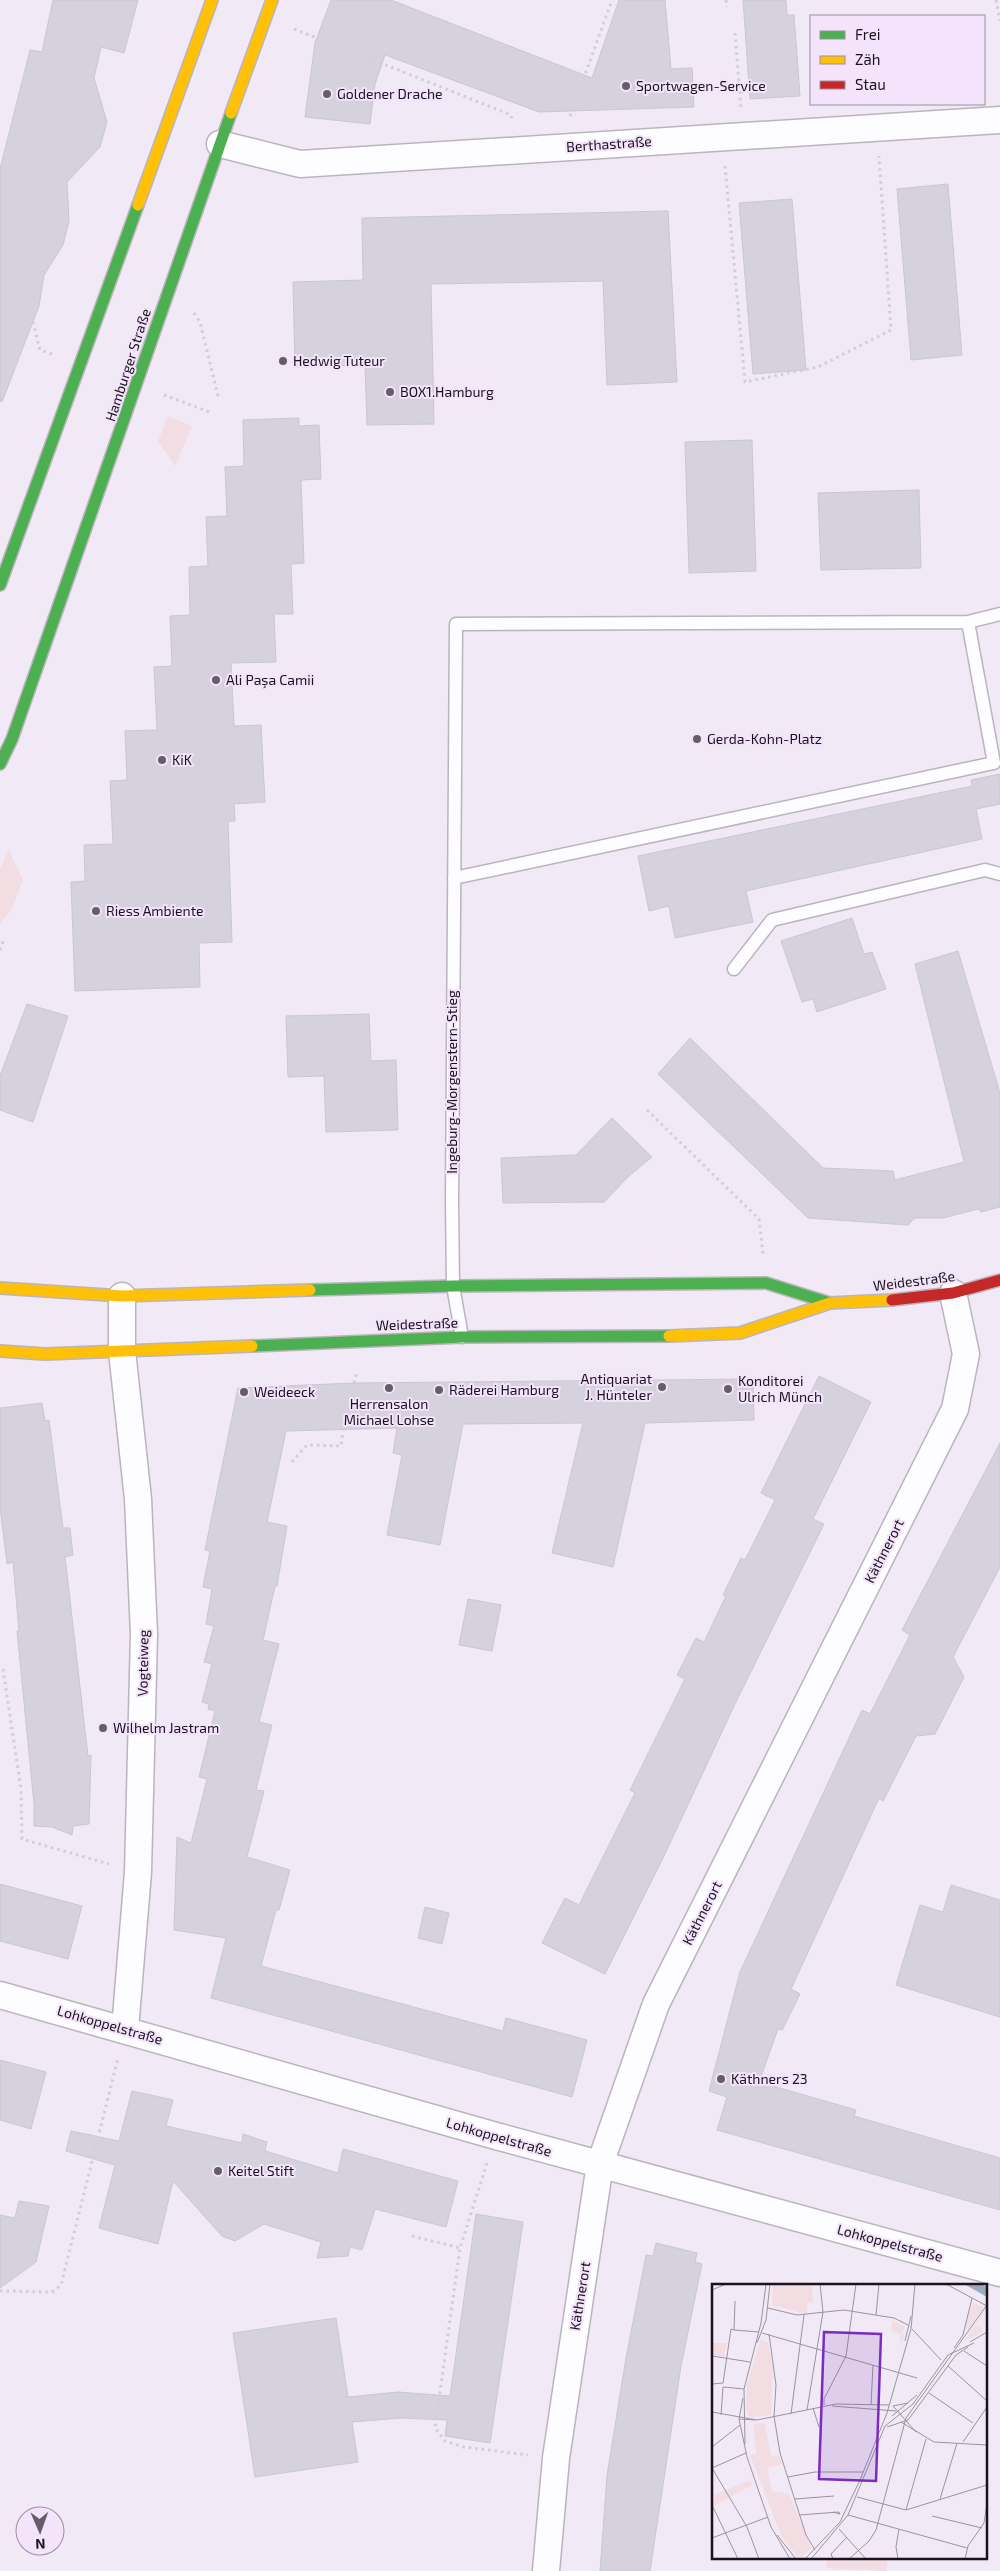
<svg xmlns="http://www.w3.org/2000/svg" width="1000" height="2571" font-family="'Exo 2',sans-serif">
  <rect width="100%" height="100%" fill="#f1e9f5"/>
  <path fill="#f2dde2" d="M168,416L192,426L175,466L158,441Z
    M8,849L23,880L11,910L0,924V871Z
    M827,2557H888L886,2571L826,2568Z"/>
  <path fill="#d5d2dd" stroke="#cac6d2" d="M53,0H138L124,53L101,47L94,78L107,122L100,147L67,182L69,221L63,245L44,275L39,306L2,402L0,401V169L30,50L42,52Z
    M331,0H391L592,78L619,0H665L671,69L692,68L694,107L539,112L385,55L375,84L370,124L305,117L315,43Z
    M743,0H786L787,15H794L800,96L750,99Z
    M948,184L962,355L911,360L897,189Z
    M792,199L806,370L753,374L739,203Z
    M668,211L677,382L607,385L603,281L431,284L434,424L367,425L365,365L295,367L293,282L363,280L362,218Z
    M299,418V426L319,425L321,479L301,480L304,563L291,564L293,614H274L276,662L231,663L234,726L261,725L265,802L234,804L235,821H228L232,942L199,943L200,987L75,991L71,882L85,881L84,845L113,844L110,781L127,780L125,731L157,730L154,667L172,666L170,616L190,615L189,567L208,566L206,517L227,516L225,467L244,466L243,420Z
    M752,440L756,571L689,573L685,442Z
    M919,490L921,568L821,570L818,493Z
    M1000,774V804L976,809L982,839L746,891L753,922L675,938L669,906L649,911L638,856L972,786L971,780Z
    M852,918L864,954L872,952L886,989L817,1012L813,999L802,1002L781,941Z
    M958,951L1000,1093V1207L981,1212L978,1209L943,1218H915L908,1225L808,1218L658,1074L690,1038L823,1168L893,1171L895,1180L964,1162L915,964Z
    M27,1004L68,1016L33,1122L0,1110V1076Z
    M369,1014L371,1061L396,1060L398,1130L326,1132L324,1076L288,1077L286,1016Z
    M612,1118L652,1157L629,1176L604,1202L503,1203L501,1158L576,1155Z
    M819,1376L871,1402L813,1519L824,1524L735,1704L664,1856L605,1974L542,1943L565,1898L579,1905L635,1793L630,1790L685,1679L677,1675L696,1638L704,1642L726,1596L723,1595L741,1558L745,1560L775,1500L761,1493Z
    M753,1379L754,1420L645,1423L613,1567L552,1553L583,1423L463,1424L440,1545L387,1535L402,1455L393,1453L397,1428L286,1431L267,1522L287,1526L277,1586H275L263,1640L279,1644L259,1722L272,1725L256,1790L264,1791L247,1857L290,1870L279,1910H276L261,1966L503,2031L506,2018L587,2040L572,2097L211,1998L226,1938L174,1930L177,1837L191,1843L207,1779L199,1777L215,1711L208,1709L209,1704L202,1702L212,1664L204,1662L214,1626L206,1624L212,1589L203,1587L210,1551L205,1550L238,1388L354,1383Z
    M42,1403L45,1421L49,1420L63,1528H70L73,1555L65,1557L88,1756L91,1755L89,1824L73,1826L72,1835L52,1827L34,1826V1804L17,1631H19L13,1562L7,1564L0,1507V1408Z
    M1000,1443V1567L953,1657L964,1677L935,1734L916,1736L883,1801L879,1798L791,1989L800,1994L782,2030L778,2029L759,2082L856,2110L854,2116L1000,2158V2210L717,2130L727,2097L709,2091L740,1972L862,1710L870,1714L910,1635L902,1630Z
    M468,1599L501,1605L492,1651L459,1645Z
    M0,1884L82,1906L68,1959L0,1941Z
    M951,1885L1000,1900V2017L896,1985L920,1905L943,1912Z
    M425,1907L449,1913L442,1944L418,1938Z
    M0,2060L46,2072L31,2129L0,2120Z
    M132,2091L173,2100L166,2126L242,2143L243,2134L267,2142L265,2151L338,2173L343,2149L458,2181L446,2227L375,2209L362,2250L350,2247L348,2256L317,2258L321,2242L264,2224L235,2241L222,2236L173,2181L158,2244L99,2228L115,2165L66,2151L71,2131L119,2141Z
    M19,2201L49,2206L36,2262L0,2288V2215L15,2218Z
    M476,2214L523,2222L490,2443L445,2436L447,2420L401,2418L352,2422L358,2462L255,2477L233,2333L336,2318L348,2397L398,2392L450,2396Z
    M656,2243L697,2253L695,2262L702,2264L681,2366L650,2571H600L607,2475L626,2358L646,2255L653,2256Z"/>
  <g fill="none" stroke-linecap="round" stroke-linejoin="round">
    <defs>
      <path id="lane" d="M454,878L994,763L968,622
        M734,969L772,920L985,870L1000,874
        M462,1337L453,1286L452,1202L456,624L968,622L1000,614"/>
      <path id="street" d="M220,144L300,164L1000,120
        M122,1296V1351L138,1499L144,1634L138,1872L125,2029
        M0,1995L496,2136L1000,2273
        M546,2571L556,2458L600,2164L656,2004L955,1409L966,1354L953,1293"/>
      <path id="fast" d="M0,585L138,205
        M0,764L12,739L231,113
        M310,1290L453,1286L766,1283L830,1303
        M252,1346L462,1337L669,1336"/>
      <path id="slow" d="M231,113L272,0
        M138,205L212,0
        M0,1288L122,1296L310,1290
        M669,1336L740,1333L830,1303L892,1300
        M0,1351L45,1354L252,1346"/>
      <path id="jam" d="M892,1300L953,1293L1000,1280"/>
    </defs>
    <use href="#lane" stroke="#bbb4be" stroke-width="15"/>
    <use href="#street" stroke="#bbb4be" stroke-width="29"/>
    <use href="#fast" stroke="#bbb4be" stroke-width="14"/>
    <use href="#slow" stroke="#bbb4be" stroke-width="14"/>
    <use href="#jam" stroke="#bbb4be" stroke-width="14"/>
    <path stroke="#d1cfd2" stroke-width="3" stroke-dasharray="2.5 4" stroke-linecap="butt" d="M726,0L727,7
      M996,0L1000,21
      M294,29L317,38
      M735,33L741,108
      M361,55L511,115L512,122
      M570,116L612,0
      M725,166L745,382L818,367L891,330L879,156
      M194,313L200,322L218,396
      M33,322L40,350L52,354
      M164,395L212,413
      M0,950L4,939
      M647,1110L759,1219L763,1254
      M354,1383L357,1371
      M292,1462L307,1445L341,1446L343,1431
      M3,1669L21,1789L22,1839L109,1864
      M487,2163L460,2248L435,2428L445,2441L464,2447L528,2455
      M412,2236L460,2248
      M0,2291L52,2292L61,2285L118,2058"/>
    <use href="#lane" stroke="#fdfcfe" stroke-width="12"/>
    <use href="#street" stroke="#fdfcfe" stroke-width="26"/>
    <use href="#fast" stroke="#4caf50" stroke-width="11"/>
    <use href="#slow" stroke="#ffc107" stroke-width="11"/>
    <use href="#jam" stroke="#c62828" stroke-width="11"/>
  </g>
  <g fill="#655e69" stroke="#f3e3fb" stroke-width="2">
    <circle cx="626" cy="86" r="5"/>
    <circle cx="327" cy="94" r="5"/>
    <circle cx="283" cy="361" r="5"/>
    <circle cx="390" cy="392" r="5"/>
    <circle cx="216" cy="680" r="5"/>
    <circle cx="697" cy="739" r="5"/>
    <circle cx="162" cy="760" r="5"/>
    <circle cx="96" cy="911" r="5"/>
    <circle cx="662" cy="1387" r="5"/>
    <circle cx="389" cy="1388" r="5"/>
    <circle cx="728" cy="1389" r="5"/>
    <circle cx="439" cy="1390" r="5"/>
    <circle cx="244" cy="1392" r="5"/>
    <circle cx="103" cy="1728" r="5"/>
    <circle cx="721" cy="2079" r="5"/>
    <circle cx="218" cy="2171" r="5"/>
  </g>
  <g text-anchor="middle" stroke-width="4" stroke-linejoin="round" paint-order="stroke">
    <g font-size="14" fill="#1a131d" stroke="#f3e3fb" text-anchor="start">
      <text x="636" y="91">Sportwagen-Service</text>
      <text x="337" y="99">Goldener Drache</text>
      <text x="293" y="366">Hedwig Tuteur</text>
      <text x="400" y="397">BOX1.Hamburg</text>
      <text x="226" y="685">Ali Paşa Camii</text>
      <text x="707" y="744">Gerda-Kohn-Platz</text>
      <text x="172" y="765">KiK</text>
      <text x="106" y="916">Riess Ambiente</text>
      <text x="652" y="1384" text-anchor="end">Antiquariat<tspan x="652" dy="16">J. Hünteler</tspan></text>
      <text x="738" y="1386">Konditorei<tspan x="738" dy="16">Ulrich Münch</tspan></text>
      <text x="449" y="1395">Räderei Hamburg</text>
      <text x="254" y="1397">Weideeck</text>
      <text x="389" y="1409" text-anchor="middle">Herrensalon<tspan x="389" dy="16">Michael Lohse</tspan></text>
      <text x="113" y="1733">Wilhelm Jastram</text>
      <text x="731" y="2084">Käthners 23</text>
      <text x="228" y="2176">Keitel Stift</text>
    </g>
    <g font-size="14" fill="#1a131d" stroke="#f3e3fb">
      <text transform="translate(609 144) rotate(-4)" y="5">Berthastraße</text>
      <text transform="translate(128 365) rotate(-72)" y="5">Hamburger Straße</text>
      <text transform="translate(452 1082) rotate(-90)" y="5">Ingeburg-Morgenstern-Stieg</text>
      <text transform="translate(914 1281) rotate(-7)" y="5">Weidestraße</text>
      <text transform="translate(417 1324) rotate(-2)" y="5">Weidestraße</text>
      <text transform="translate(884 1551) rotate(-63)" y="5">Käthnerort</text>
      <text transform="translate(143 1663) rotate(-89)" y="5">Vogteiweg</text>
      <text transform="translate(702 1913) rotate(-63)" y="5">Käthnerort</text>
      <text transform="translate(110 2025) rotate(16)" y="5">Lohkoppelstraße</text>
      <text transform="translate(499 2137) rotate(16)" y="5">Lohkoppelstraße</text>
      <text transform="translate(890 2243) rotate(15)" y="5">Lohkoppelstraße</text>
      <text transform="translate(580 2296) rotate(-81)" y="5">Käthnerort</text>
    </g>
  </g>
  <g transform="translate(712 2284)">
    <rect width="275" height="275" fill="#f1e9f5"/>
    <path d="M61,0H100L101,20L95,18V29H90L60,21ZM261,18L272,24L256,46L254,38ZM274,26L264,43L268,42L271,48L252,57ZM180,36L193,43L189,50H192L189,65L188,51L179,46ZM49,55L56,59L61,85L59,131L38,133L34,128L35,100ZM0,59H15L12,73L0,71ZM53,139L59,172L67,171L70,180L55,184L60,207L77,210L99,264L90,273H87L94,265L86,273L70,253L38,171L44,170L41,140ZM38,196L40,201L0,223L4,210Z" fill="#f2dde2"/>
    <path d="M252,0H269L275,3V13Z" fill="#9eabbf"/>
    <path fill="none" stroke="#9b939f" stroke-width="1" d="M234,0L275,22M0,6L14,0M56,24L85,31L132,26L182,34L196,41M164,31L167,0M200,45L229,76M22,46L47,48M50,49L205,94M57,50L64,101L62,132L68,169L94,251L103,266M193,57L199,32M258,58L275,48M45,59L54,36L58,0M242,64L251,51L260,14M252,67L275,82M0,72L38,78M236,82L275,117M0,100L11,99L19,45L22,46L23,17M217,109L261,139M31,114L27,135L35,173L59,243L78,275M112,121V115L134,72L144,0M159,121L161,81M120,122L184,127M181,122L204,148M181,122L196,119M101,124L107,143M95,126L111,28L108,0M0,128L45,136L124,120L177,121M79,130L92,31M9,131L11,103L32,105M180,132L205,111M27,135L43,136M189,138L222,158L275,161M175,143L196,136L244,71L256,63M251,158L275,123M33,160L32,105L49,39L54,0M0,163L28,141M34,169L0,184L35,243L47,275M76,193L103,188H151M145,213L194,226L275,201M83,215L122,212M228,215L245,159M0,221L26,275M194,226L214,155M87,231L127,228L128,230L121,228M136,231L255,264M220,232L270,244M127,245L154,275M65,251L84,275M0,254L56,233M93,275L128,238L148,196L175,129L199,45L203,0M99,275L136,231L173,142L201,120L236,71L262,59M121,275L119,270L135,253M137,275L157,257L164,246L194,134L275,21M186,275L184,263L187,245M253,275L256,262L272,239L275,220"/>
    <path fill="#7b2cbf" fill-opacity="0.15" stroke="#7b2cbf" stroke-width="2.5" d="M112,48L169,50L164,197L107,195Z"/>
    <rect width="275" height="275" fill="none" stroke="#1a131d" stroke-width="2.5"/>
  </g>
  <rect x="810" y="15" width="175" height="90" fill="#f3e3fb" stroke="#9c90a2"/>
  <rect x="820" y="31" width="25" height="8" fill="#4caf50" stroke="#9c90a2"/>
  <text x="855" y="40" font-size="15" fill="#1a131d">Frei</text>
  <rect x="820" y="56" width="25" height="8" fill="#ffc107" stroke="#9c90a2"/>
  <text x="855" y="65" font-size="15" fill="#1a131d">Zäh</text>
  <rect x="820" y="81" width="25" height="8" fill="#c62828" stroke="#9c90a2"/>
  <text x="855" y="90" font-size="15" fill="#1a131d">Stau</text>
  <g transform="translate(40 2531) rotate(178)"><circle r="24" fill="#f3e3fb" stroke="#9c90a2"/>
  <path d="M0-4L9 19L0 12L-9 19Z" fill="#655e69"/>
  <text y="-8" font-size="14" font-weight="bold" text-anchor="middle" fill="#1a131d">N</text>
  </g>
</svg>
